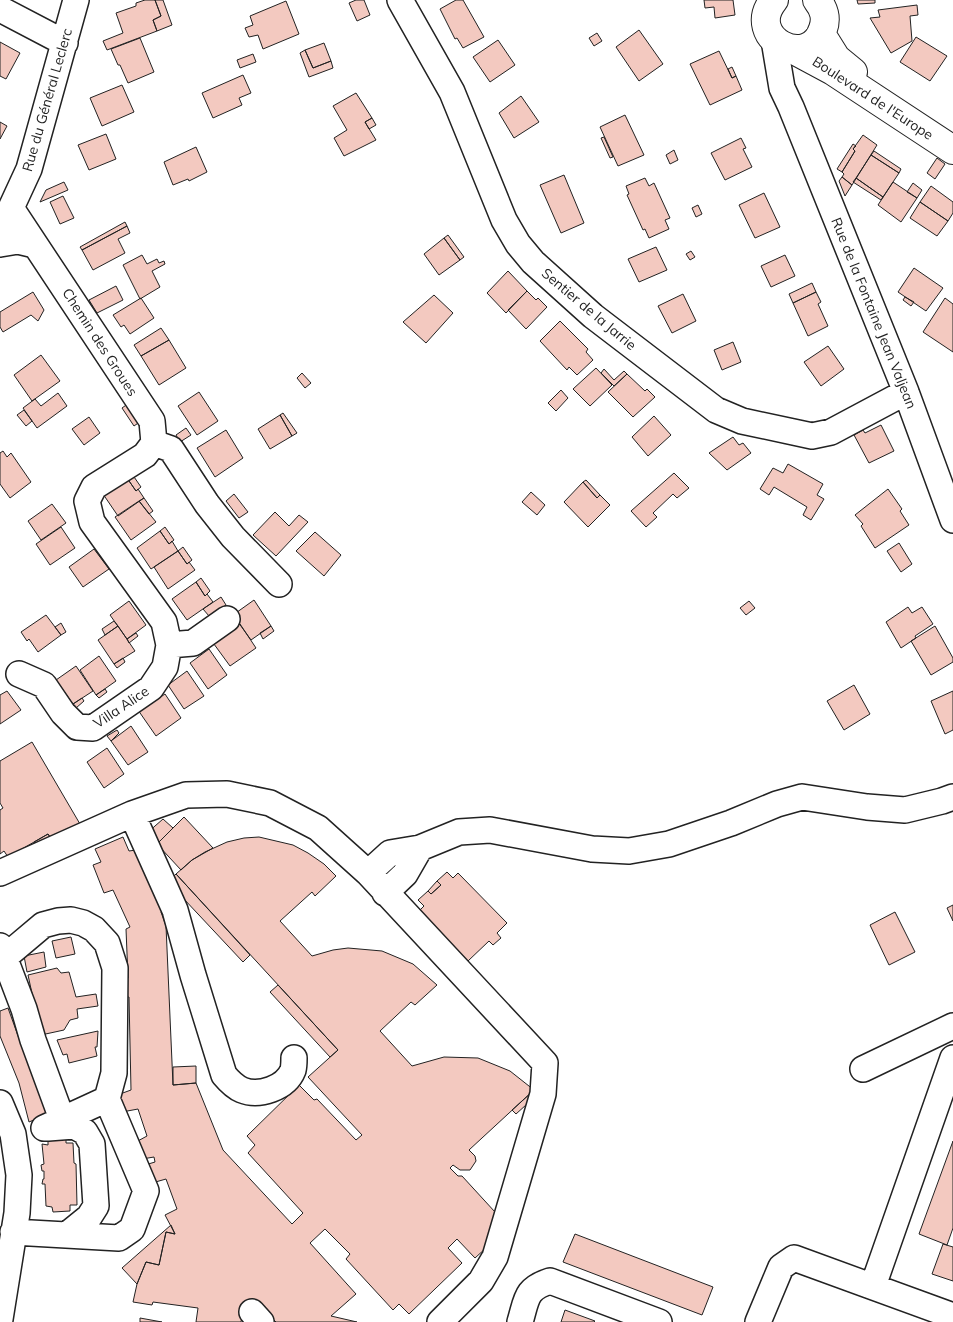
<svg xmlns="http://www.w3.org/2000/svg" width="953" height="1322" font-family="Mulish,sans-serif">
  <rect width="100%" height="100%" fill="#fff"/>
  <path fill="#f3c9c0" stroke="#222" d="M145,0H155L161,16L153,20L157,31L107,50L103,41L123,33L116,13L136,6V3Z
    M155,0H163L172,25L157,31L153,20L161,16Z
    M356,0H364L370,15L357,21L349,3Z
    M456,0H463L484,37L463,48L457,38L455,39L440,9Z
    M704,0H733L735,15L715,18L714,7L705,8Z
    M857,0H875V3L858,4Z
    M286,1L299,34L263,49L258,35L249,37L245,28L253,25L250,16Z
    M917,5L918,15L910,16L912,41L891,53L870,18L880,17L878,10Z
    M639,30L663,64L639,81L616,47Z
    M597,33L602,41L594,46L589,38Z
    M916,37L947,56L930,81L900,62Z
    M140,38L154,72L128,83L120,65H118L111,49Z
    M498,40L515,65L490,82L473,57Z
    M0,42L20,53L6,79L0,76Z
    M324,43L331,61L313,68L305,50Z
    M305,50L313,68L331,61L333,68L309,77L300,53Z
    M719,51L732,78L736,76L742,90L710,105L690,64Z
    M253,54L256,62L240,68L237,60Z
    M732,67L736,76L732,78L728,69Z
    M243,75L251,93L239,98L242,105L213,118L202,93Z
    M122,85L134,112L102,126L90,98Z
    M356,93L372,118L365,122L376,140L344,156L334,138L347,130L333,106Z
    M521,96L539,122L514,138L499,113Z
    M625,115L644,155L618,166L600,127Z
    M372,118L376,125L369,129L365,122Z
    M0,122L7,126L0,139Z
    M106,134L116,159L89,170L78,145Z
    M863,135L877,145L852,185L842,177L844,174L842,172L855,151L853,149Z
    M604,137L613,157L610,158L601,138Z
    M741,138L746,148L743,149L752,167L725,180L711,153Z
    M853,144L856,146L853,149L855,151L842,172L837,169Z
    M196,147L207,172L189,181L188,179L173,185L164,162Z
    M674,150L678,160L670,164L666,155Z
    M874,151L901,169L899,173L871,155Z
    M871,155L899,173L883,197L856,178Z
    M937,158L945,164L935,179L927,173Z
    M564,175L584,223L561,233L540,185Z
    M842,177L852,185L845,196L839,181Z
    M645,178L649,186L654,183L670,218L665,220L669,229L649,238L645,229L643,230L627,195L629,194L626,186Z
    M856,178L883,197L881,200L853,182Z
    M64,182L68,190L40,202L46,190Z
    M893,182L917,198L901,222L878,205Z
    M913,183L922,190L917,198L907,192Z
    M931,186L953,202V213L948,221L920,202Z
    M764,193L780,227L755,238L739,205Z
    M63,196L74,218L60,224L50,202Z
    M920,202L948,221L937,236L910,218Z
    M698,205L702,214L696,217L692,208Z
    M125,222L127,226L82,250L80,247Z
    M127,226L130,233L118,239L125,253L93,270L82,250Z
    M448,235L464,257L460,260L444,238Z
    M444,238L460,260L439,275L424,254Z
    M656,247L667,270L639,282L628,259Z
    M691,251L695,257L690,260L686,254Z
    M142,255L147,264L157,259L159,263L164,261L165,264L152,271L160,287L140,299L123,265Z
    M785,255L795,276L771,287L761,266Z
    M914,268L943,288L926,311L898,292Z
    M508,271L527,291L506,313L487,293Z
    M812,283L816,292L793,303L789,294Z
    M116,286L123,300L97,313L89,300Z
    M527,291L536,300L538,298L547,307L526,329L508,310Z
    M33,292L44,310L38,321L31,315L3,332L0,327V312Z
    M816,292L821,302L818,304L828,326L808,336L793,303Z
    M683,294L696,321L672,333L658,306Z
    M434,295L453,313L426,343L403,322Z
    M905,297L914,302L911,306L903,300Z
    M141,298L154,318L130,334L124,325L121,327L113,315Z
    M945,298L953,304V352L923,332Z
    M560,321L588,349L586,352L593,360L577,375L569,367L567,370L540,341Z
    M161,328L169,340L141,356L134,345Z
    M169,340L186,368L159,385L141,356Z
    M733,342L741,362L722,370L714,350Z
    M828,346L844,369L821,386L804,362Z
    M41,355L60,381L32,401L14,375Z
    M596,368L612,385L590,406L573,389Z
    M604,369L614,380L624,371L627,374L614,386L601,373Z
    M302,373L311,383L305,388L297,378Z
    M627,374L645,391L647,389L655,397L633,417L608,392Z
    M561,390L568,398L556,411L548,403Z
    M199,392L218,421L197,435L178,406Z
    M58,393L67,406L37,428L23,408L35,399L41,406Z
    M129,403L141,421L134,426L122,408Z
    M24,410L32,421L26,426L17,415Z
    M283,413L297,433L292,436L280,415Z
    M280,415L292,436L270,449L258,429Z
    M654,416L671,435L648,456L632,437Z
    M89,417L100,433L84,445L72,429Z
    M881,425L894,451L869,463L854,435L863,430L865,433Z
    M186,428L191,435L180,442L176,435Z
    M226,430L243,458L215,477L197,448Z
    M733,437L739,445L743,443L751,453L727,470L709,453Z
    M3,451L7,457L11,453L31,482L10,498L0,484V453Z
    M788,464L823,484L817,495L824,499L811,520L803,515L807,507L774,487L769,495L760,489L773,468L783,473Z
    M674,473L689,488L677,498L673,494L653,513L657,517L646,527L631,511Z
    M132,474L141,487L136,491L127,478Z
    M127,478L136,491L138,489L144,498L118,516L103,494Z
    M586,480L600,495L597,498L583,482Z
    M583,482L597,498L600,495L610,505L588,527L564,502Z
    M888,489L902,509L900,511L909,525L875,548L861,526L863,524L855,515Z
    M531,492L545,505L537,515L522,502Z
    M234,494L248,512L239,518L226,501Z
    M144,498L153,511L149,514L139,501Z
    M139,501L156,522L131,540L115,517Z
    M52,504L66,523L41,540L28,521Z
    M275,512L289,526L299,515L308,522L276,556L253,535Z
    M61,527L75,548L50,565L36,544Z
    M165,527L174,540L169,544L160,531Z
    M160,531L169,544L172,541L178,551L151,569L137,548Z
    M315,532L341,555L324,576L296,551Z
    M899,543L912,564L901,572L887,551Z
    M183,547L192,560L187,564L178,551Z
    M94,549L109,569L83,587L69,567Z
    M178,551L187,564L189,562L195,570L168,589L154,567Z
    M201,578L210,591L205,596L196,582Z
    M196,582L205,596L207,594L213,602L187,620L172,599Z
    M221,597L226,605L209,616L203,609Z
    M254,600L271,626L251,640L233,615Z
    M129,601L146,625L127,639L110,615Z
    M749,601L755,608L746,615L740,608Z
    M908,607L912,613L922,607L933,624L915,636L916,638L901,648L886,622Z
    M46,615L61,635L38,652L29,639L27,641L21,632Z
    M114,621L118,626L105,635L102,629Z
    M61,623L66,632L61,635L55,627Z
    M240,624L256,648L230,666L211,640Z
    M118,626L135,651L114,664L98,640Z
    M271,626L274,631L263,639L260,633Z
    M935,626L953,658V662L931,675L911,641Z
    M136,633L138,636L129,643L127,639Z
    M209,649L227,675L208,689L190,663Z
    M99,656L116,681L96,695L80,670Z
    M123,658L125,662L117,668L114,664Z
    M76,666L93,691L73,704L56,680Z
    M187,671L204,696L184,709L168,685Z
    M854,685L870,714L844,730L827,701Z
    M105,689L107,692L99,698L96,695Z
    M7,691L21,710L0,724V695Z
    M953,691V730L945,734L931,701Z
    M165,694L181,718L156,736L138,710L148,703L149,705Z
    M82,698L84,701L76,708L73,704Z
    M131,726L148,752L128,765L111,741Z
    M117,730L119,733L111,741L107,736Z
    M32,742L80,824L52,840L48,834L8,857L4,851L0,854V810L3,808L0,803V761Z
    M107,748L124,774L104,788L87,762Z
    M184,817L213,848L192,860L181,870L157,844Z
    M163,819L173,828L157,844L147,833Z
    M48,834L52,840L37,847L34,842Z
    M123,837L129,851L136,850L151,887L155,886L165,910L161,912L166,926L173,1085L196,1083L223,1150L292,1224L303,1213L248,1153L255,1145L247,1136L299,1085L314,1100L317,1099L356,1140L362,1135L308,1077L338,1050L176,874L192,860L205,852L227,842L244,838L259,837L293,845L308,853L324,864L336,876L315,896L312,892L280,921L312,956L333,950L348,948L382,951L413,964L437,985L415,1005L411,1002L380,1031L412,1066L444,1057L478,1058L510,1071L534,1090L469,1150L475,1156L476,1161L470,1170H460L453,1165L450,1168L458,1176H462L495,1212L486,1248L475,1258L457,1239L448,1248L462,1263L409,1314L399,1304L393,1310L346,1259L350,1254L325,1229L310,1243L356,1294L331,1316L357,1322H276L263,1309L243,1311L241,1322H196L198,1308L153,1302L152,1305L133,1302L137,1284L146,1262L159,1265L166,1232L175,1234L165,1215L177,1209L166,1179L152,1183L145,1165L155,1162L154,1157L142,1159L136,1142L147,1136L138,1109L122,1112L120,1094L131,1090L129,997H126V979L128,978L126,929L130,927L113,890L104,893L93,865L101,862L95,849Z
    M447,872L453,878L458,873L507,923L497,933L501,938L493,945L489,941L468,961L419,911L424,906L418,900L428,891L431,894L441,885L437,881Z
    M176,874L250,955L243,962L168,882Z
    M437,881L441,885L431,894L428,891Z
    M953,905V921L947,908Z
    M895,912L915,952L889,965L870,925Z
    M71,937L75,954L56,958L52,941Z
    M44,952L46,967L27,972L24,956Z
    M57,968L61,973L69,972L76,997L96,994L98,1006L77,1009L78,1018L70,1020L64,1030L41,1035L28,975Z
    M278,985L338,1050L330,1057L270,992Z
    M8,1008L34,1080H37L48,1114L29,1122L19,1083L0,1036V1011Z
    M98,1031L97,1047H95L97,1056L69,1063L67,1054L63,1055L57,1040Z
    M196,1066V1083L173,1085V1067Z
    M533,1091L537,1095L516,1114L512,1110Z
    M66,1138V1143H73L74,1163L76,1164L77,1205H70V1211L53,1212L52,1207L46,1206L45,1184H42L43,1179H44V1171H42L41,1165L44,1164L42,1144L48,1145V1139Z
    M953,1141V1228L947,1245L919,1234Z
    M171,1225L175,1234L166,1232L159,1265L146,1262L137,1284L122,1268Z
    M575,1234L713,1287L702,1315L563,1262Z
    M943,1244L953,1247V1281L932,1274Z
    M565,1310L595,1321L594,1322H561Z
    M140,1318L162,1322H140Z"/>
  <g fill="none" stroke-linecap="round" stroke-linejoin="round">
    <defs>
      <path id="minor" d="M400,0L452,92L504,220L518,244L533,262L593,316L716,410L742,421L812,436L831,432L906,392
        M0,9L65,43
        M774,40L782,88L791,107L906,392L953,520
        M11,208L152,421L154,443L145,455L94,487L87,501L92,522L164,622L169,645L165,667L151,688L93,728L77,727L63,713L44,685L19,674
        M0,225L11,208L29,169L76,0
        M0,244L18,241L35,245
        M154,443L171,449L207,504L233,537L279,584
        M169,645L193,643L227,619
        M132,814L175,910L193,975L224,1075C229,1081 235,1087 242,1090C259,1097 286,1088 293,1070C294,1066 294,1061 294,1058
        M0,873L132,814L186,795L227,794L270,803L318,828L368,873L545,1063L543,1094L495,1257L481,1281L440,1322
        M368,873L390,853L420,848L459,832L490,830L592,849L629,851L669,844L731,823L777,804L802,797L867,807L905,810L942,801L953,797
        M385,893L405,874L420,848
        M0,946L24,1009L33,1040L62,1119
        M5,957L43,925L58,921L71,920L83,923L94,929L107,943L115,968L114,1073L107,1099
        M863,1069L953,1026
        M0,1103L13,1134L19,1175L17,1213L0,1319
        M48,1128L74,1126L85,1132L92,1144L96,1206L89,1217L68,1234
        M13,1232L119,1238L132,1229L146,1191L107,1099L44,1128
        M873,1286L953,1058
        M252,1312L261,1322
        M520,1322C527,1299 525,1289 550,1281L659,1322
        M758,1322L781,1267L794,1258L953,1316"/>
      <path id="major" d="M774,0C743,38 809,72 823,29C827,18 824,9 817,0
        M821,34L836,58L853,72
        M792,49L833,71L953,150"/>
    </defs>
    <use href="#minor" stroke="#222" stroke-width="28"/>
    <use href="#major" stroke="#222" stroke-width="30"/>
    <use href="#minor" stroke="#fff" stroke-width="25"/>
    <use href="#major" stroke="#fff" stroke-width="28"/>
  </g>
  <g text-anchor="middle" stroke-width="4" stroke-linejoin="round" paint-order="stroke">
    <g font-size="14" fill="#222" stroke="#fff">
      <text transform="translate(873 98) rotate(33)" y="5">Boulevard de l'Europe</text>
      <text transform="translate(47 100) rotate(-74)" y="5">Rue du Général Leclerc</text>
      <text transform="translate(589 309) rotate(40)" y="5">Sentier de la Jarrie</text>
      <text transform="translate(874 313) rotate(68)" y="5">Rue de la Fontaine Jean Valjean</text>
      <text transform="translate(100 342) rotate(57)" y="5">Chemin des Groues</text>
      <text transform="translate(121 707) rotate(-34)" y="5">Villa Alice</text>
    </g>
  </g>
</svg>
